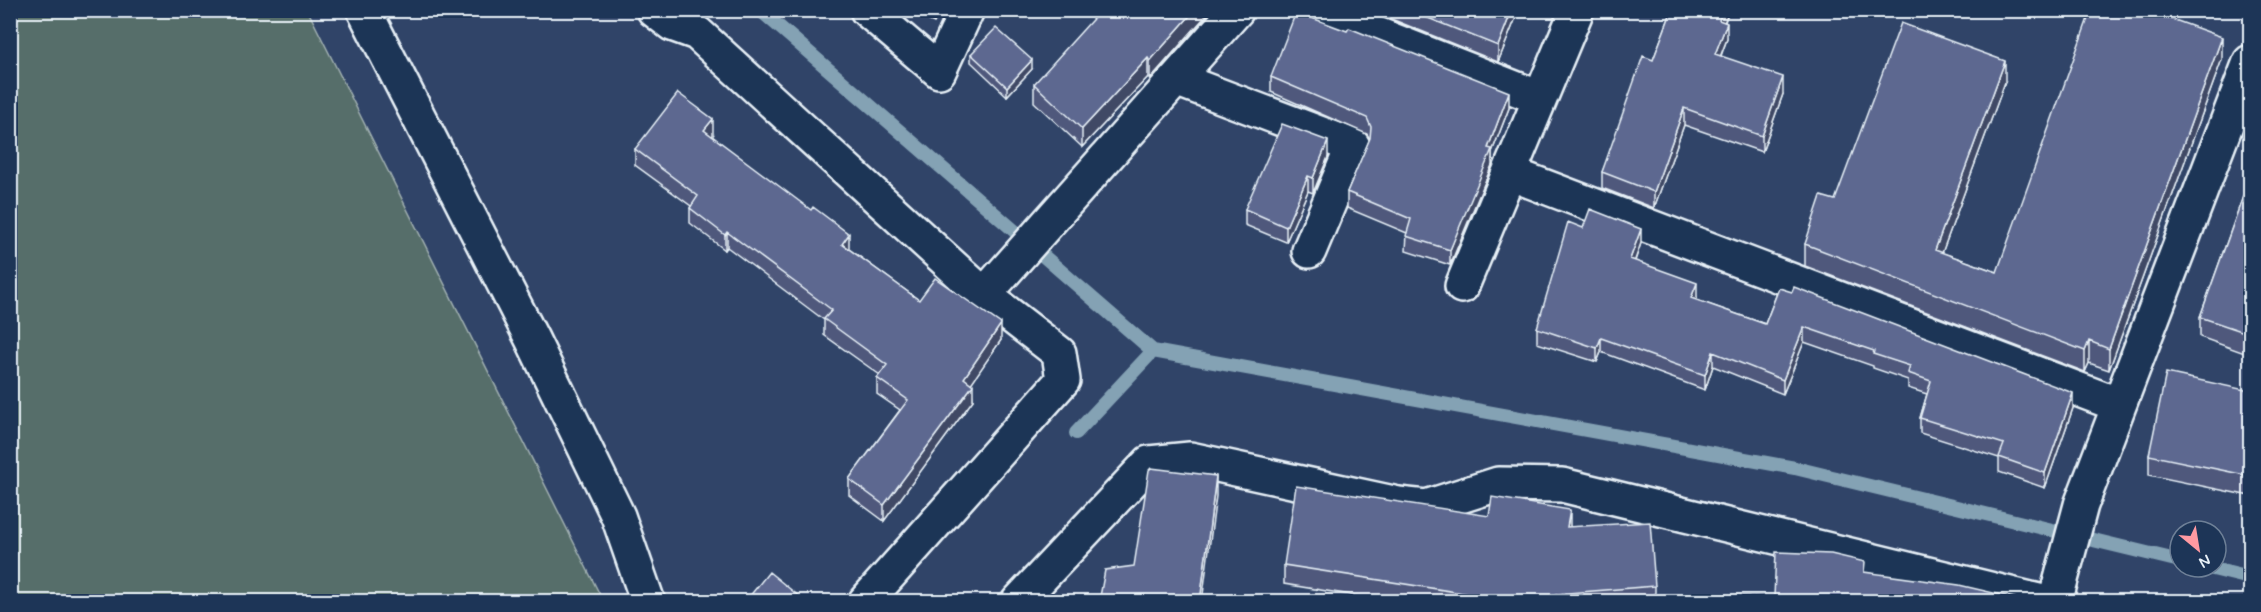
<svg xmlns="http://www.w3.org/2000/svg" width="2261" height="612" font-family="Mynerve,sans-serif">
  <rect width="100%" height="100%" fill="#304468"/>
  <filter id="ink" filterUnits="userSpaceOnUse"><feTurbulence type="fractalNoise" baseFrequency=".0167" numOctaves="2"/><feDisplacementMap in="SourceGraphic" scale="12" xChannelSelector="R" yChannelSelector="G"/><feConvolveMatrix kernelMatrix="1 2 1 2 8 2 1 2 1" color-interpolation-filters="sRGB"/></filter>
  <g filter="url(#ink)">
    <path fill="#576e6a" stroke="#a0b0b1" stroke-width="1.5" d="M10,11H308L603,601H11Z"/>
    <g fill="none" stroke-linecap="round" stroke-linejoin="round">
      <path stroke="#84a2b4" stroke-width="14" d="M760,10L1153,351L1795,468L2180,561
        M1076,433L1153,351
        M2205,567L2250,578"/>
      <defs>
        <path id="minor" d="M364,10L532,339L618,516L648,602
          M654,10L672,24L697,33L984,295L1059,353L1063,380L865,602
          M867,10L939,71L967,10
          M1316,10L1540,98
          M1176,79L1353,146L1309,251
          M1509,173L2119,405
          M1462,286L1577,10
          M984,295L1237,10
          M1018,602L1149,463L1190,459L1398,504L1426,507L1498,484L1562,485L2043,602
          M2055,602L2081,505L2250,62"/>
      </defs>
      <use href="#minor" stroke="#e8f1f8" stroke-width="38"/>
      <use href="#minor" stroke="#1d3557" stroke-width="33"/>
    </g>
    <path fill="#50597c" stroke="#e8f1f8" stroke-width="1.5" d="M905,10H940L934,23Z
      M1211,10L1150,79L1148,77L1082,147L1034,102V84Z
      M1369,10H1519L1498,62Z
      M1672,10H1729L1725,22L1727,39L1721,56L1783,94L1762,152L1684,125L1654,208L1602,188V172L1653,60Z
      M971,54L1032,69L1007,96L971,62Z
      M2222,59L2109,370L2089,363L2085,372L1805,266V244L1835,200L2005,82L1942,253L1997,272Z
      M1271,77L1509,108L1492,152V165L1450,265L1406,251L1407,233L1347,208V192L1370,139L1367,134L1271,92Z
      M713,135L712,136L849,249L919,300L1001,340L971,383L973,400L884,521L849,495V479L900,410L877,394V378L880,375L824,335V320L727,247L725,250L690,223V208L691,206L635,165V149Z
      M1328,157L1313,193L1308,191L1286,242L1245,225V209Z
      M2250,177V355L2200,337V317Z
      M1583,228L1641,243L1635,261L1697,298L1696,300L1765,324L1779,288L2073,408L2045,488L1999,472V458L1920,433V418L1927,394L1908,388V380L1873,368V366L1804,342L1783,394L1713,366L1705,390L1601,352L1597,362L1537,343V328Z
      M2250,391V496L2149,475V455Z
      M1489,516L1570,527L1655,586V602H1394L1284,584V565Z"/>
    <path fill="#414965" stroke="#e8f1f8" stroke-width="1.5" d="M934,10H940L934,23Z
      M1195,10H1211L1150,79V61Z
      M1512,10H1519L1498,62V46Z
      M1723,10H1729L1719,36V20Z
      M1727,23V39L1715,70V54Z
      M2222,37V59L2109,370V349Z
      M1148,58V77L1082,147V129Z
      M1032,60V69L1007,96V87Z
      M2005,61V82L1935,272V250Z
      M1783,77V94L1762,152V136Z
      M1509,92V108L1492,152V165L1450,265V250Z
      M1684,108V125L1654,208V192Z
      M713,119V135L704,146V130Z
      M1328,141V157L1313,193V178Z
      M1308,176V191L1286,242V227Z
      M1641,229V243L1630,274V259Z
      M727,232V247L725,250V235Z
      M849,234V250L842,244Z
      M1697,283V298L1691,313V298Z
      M1001,324V340L964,394V378Z
      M1804,327V342L1783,394V380Z
      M1601,338V352L1597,362V348Z
      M2089,341V363L2085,372V351Z
      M1713,352V366L1705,390V375Z
      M973,385V400L884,521V505Z
      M2073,393V408L2045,488V473Z
      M1216,476V496L1202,602H1200Z
      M1570,510V530L1567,527Z"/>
    <path fill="#5d6890" stroke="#e8f1f8" stroke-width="1.5" d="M1101,10H1195L1150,61L1148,58L1082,129L1034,84Z
      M1408,10H1512L1498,46Z
      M1672,10H1723L1719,20L1727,23L1715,54L1783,77L1762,136L1684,108L1654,192L1602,172L1643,56L1653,60Z
      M2091,10H2147L2222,37L2109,349L2089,341L2085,351L1805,244L1821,196L1835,200L1901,23L2005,61L1935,250L1997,272Z
      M1296,12L1347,31L1349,28L1509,92L1488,148L1492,149L1450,250L1406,236L1411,219L1347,192L1370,138L1371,127L1367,118L1271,77Z
      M996,28L1032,60L1007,87L971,54Z
      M678,93L713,119L704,130L811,210L813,207L849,234L842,244L919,300L935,278L1001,324L964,378L973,385L884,505L849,479L908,400L877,378L887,365L824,319L832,310L727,232L725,235L690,208L698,196L635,149Z
      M1282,124L1328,141L1313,178L1308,176L1286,227L1245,209Z
      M2250,177V334L2200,317Z
      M1590,209L1641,229L1630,259L1697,283L1691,298L1765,324L1779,288L1792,292L1794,287L2073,393L2045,473L1999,457L2004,444L1920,418L1931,381L1908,373L1910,366L1873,354L1874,351L1804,327L1783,380L1713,352L1705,375L1601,338L1597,348L1537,328L1568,222L1583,228Z
      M2166,373L2250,391V476L2149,455Z
      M1151,468L1216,476L1200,602H1099L1105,570L1134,566L1149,470Z
      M1296,486L1489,516L1492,497L1570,510L1567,527L1650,522L1655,586L1556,594L1555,602H1474L1475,595L1284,565Z
      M1776,552L1831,554L1865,562L1864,572L1959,585L2015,598L2014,602H1699V595L1774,597Z
      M769,572L806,602H745Z"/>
  </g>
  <rect width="2261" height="612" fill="none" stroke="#1d3557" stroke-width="36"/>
  <rect x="18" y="18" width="2225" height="576" fill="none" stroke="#e8f1f8" stroke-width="2" filter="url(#ink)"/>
  <g transform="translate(2198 549) rotate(150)"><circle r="28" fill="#1d3557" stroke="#6e8097" stroke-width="1.5"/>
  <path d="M0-4.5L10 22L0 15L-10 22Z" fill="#ff9aa2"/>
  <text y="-9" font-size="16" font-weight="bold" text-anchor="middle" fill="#e8f1f8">N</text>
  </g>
</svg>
